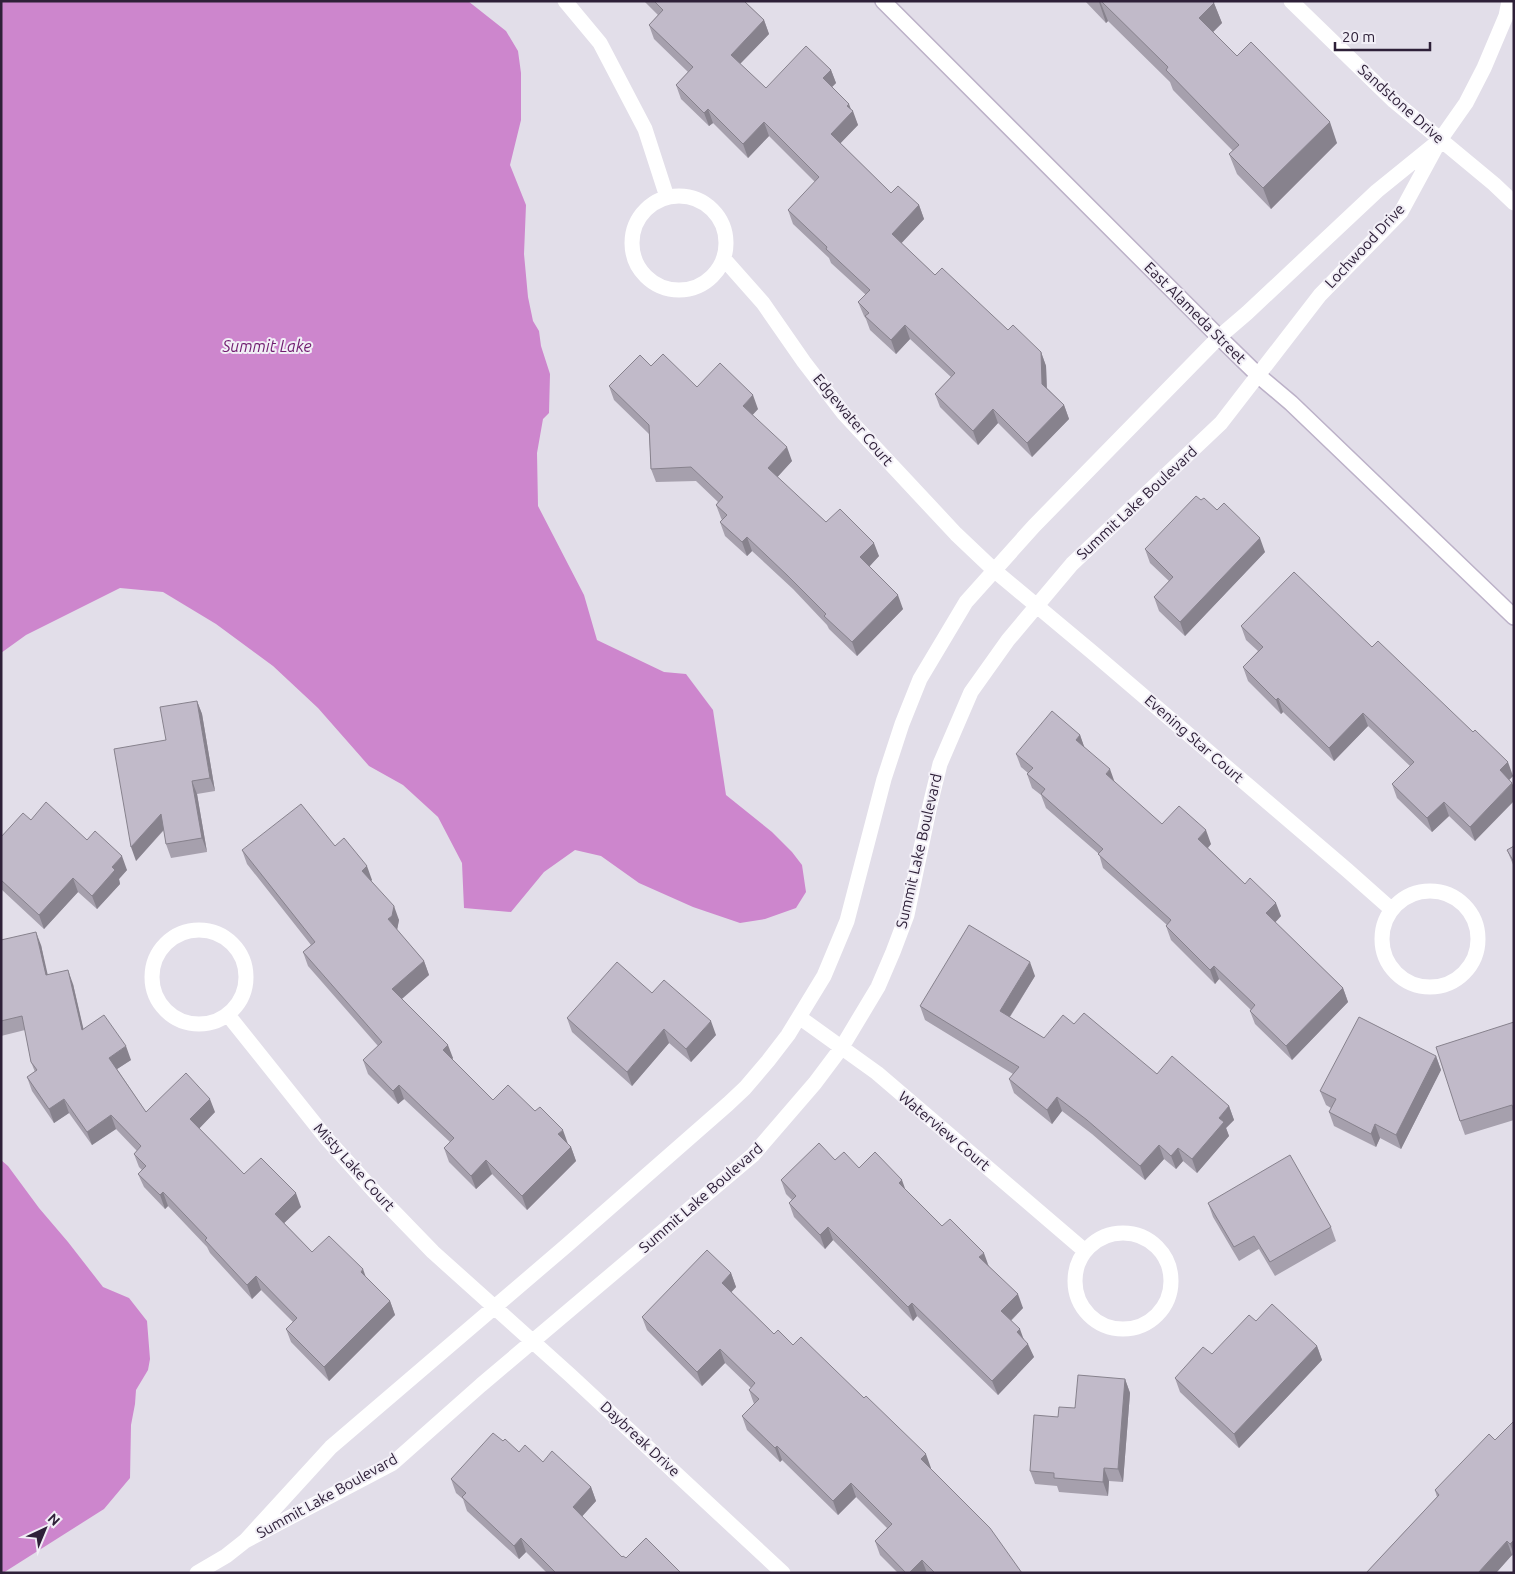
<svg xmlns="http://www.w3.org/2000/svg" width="1515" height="1574" font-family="Ubuntu,sans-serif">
  <rect width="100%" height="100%" fill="#e2dee9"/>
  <path fill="#cd86cd" d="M1,1H468L506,31L518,51L521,73V120L510,165L526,205L524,254L528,297L533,321L539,331L541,346L550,374L549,413L543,419L537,453L538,506L584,595L597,640L664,672L686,674L713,710L726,795L772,832L792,852L802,865L806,892L796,908L765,919L740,923L693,907L639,883L601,856L575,850L544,872L511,912L464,908L462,863L438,817L403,785L369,766L318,708L273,666L216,624L163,592L120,588L26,635L1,653Z
    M1,1160L8,1166L39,1208L68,1242L103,1287L129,1298L147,1321L150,1359L148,1370L136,1390L135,1404L131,1425L130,1478L104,1509L3,1573H1Z"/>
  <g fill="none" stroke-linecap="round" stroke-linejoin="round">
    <defs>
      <path id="secondary" d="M883,1L1219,337L1259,376L1291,403L1514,617"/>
    </defs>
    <use href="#secondary" stroke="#bcb1c8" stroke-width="18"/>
    <path stroke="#fff" stroke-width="15" d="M565,1L600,43L645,129L667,197
      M1291,1L1394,101L1494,184L1514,203
      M632 243a47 47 0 1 1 94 0a47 47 0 1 1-94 0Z
      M724,259L763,303L804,362L844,414L956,534L995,571L1092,652L1347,870L1391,909
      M1382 939a48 48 0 1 1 96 0a48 48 0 1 1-96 0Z
      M152 977a47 47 0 1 1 94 0a47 47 0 1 1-94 0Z
      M228,1015L327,1139L373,1190L433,1252L570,1375L783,1573
      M799,1017L877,1073L1085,1251
      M1075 1281a48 48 0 1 1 96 0a48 48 0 1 1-96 0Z
      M245,1541L393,1463L481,1385L753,1155L815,1083L842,1047L878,987L893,952L907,915L930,805L940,764L971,692L1008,640L1072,564L1221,423L1320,295L1401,212L1440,140L1466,103L1484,68L1506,16L1509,1
      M197,1573L226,1556L245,1541L331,1447L566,1246L728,1104L745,1088L768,1061L788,1035L824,976L847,921L884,779L902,724L920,679L966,602L1034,526L1219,337L1247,313L1377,191L1435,144"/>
    <use href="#secondary" stroke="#fff" stroke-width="15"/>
  </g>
  <path fill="#a6a0ad" d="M644,1H744L764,20L769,34L740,64L766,88L831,70L836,83L832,87L851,109L858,125L840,143L891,193L919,205L924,219L901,243L935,275L1008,330L1041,352L1046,366L1047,388L1064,405L1069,419L1032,457L998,423L978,445L940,407L935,394L951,377L910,339L896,354L870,330L866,319L864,316L858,302L866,295L831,263L829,258L793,224L788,210L815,182L769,136L748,158L713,123L709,126L681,99L676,85L688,72L654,39L649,25L658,15Z
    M1085,1H1213L1222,23L1213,32L1237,56L1337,143L1271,209L1237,174L1229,154L1233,151L1173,90L1170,82L1108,21L1106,23Z
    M651,366L697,387L758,409L752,415L792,461L777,477L826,522L879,556L869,567L903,609L857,656L829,629L827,625L793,589L752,551L747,556L725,536L720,522L722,520L721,518L716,505L718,502L696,481L656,482L651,469L649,434L614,400L609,386Z
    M1201,500L1217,510L1265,552L1185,636L1159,611L1154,597L1169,581L1150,563L1145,549Z
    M1241,626L1372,647L1513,776L1509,780L1475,841L1449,816L1432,832L1397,798L1392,784L1410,766L1368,726L1334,761L1283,712L1281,714L1248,681L1243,667L1258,651L1246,640Z
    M197,701L202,714L215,791L197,794L207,852L171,858L166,844L164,830L136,861L166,740Z
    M1080,735L1084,747L1115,783L1162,824L1211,844L1208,848L1245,884L1281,916L1275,922L1343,988L1348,1002L1292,1060L1255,1024L1250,1011L1251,1010L1219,979L1215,984L1171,940L1166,926L1167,925L1103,868L1099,854L1046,808L1041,795L1032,788L1027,774L1028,773L1021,767L1016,754Z
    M31,820L87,840L127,870L119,879L120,884L97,909L78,892L44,929L1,889V837Z
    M335,846L372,880L371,881L399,920L397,930L424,961L429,975L402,999L453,1058L452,1060L493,1100L568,1144L571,1147L576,1161L527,1210L492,1174L476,1189L449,1162L444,1148L450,1142L404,1099L398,1104L368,1074L363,1060L378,1046L308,966L303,952L311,945L247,864L242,850Z
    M1514,846V867L1507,850Z
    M1,940L41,945L47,975L73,984L83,1029L131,1060L117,1069L146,1112H215L199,1128L244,1174L301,1207L284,1223L312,1252L366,1277L390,1301L395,1315L329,1381L291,1342L286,1329L293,1322L261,1290L252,1299L210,1253L207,1247L168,1206L165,1209L144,1187L138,1174L142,1170L139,1167L134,1154L137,1151L116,1129L92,1145L69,1113L54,1123L32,1091L27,1077L35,1072L31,1062L25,1030L1,1036Z
    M1035,976L1010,1017L1044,1038L1074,1024L1157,1074L1229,1106L1234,1120L1226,1128L1229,1136L1197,1173L1183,1161L1176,1169L1164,1159L1145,1180L1092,1134L1062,1111L1052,1124L1014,1093L1009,1079L1013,1074L925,1020L920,1006Z
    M652,993L716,1035L691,1062L669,1043L632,1086L572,1032L567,1018Z
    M1514,1022V1120L1465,1135L1460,1121Z
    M1436,1056L1441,1070L1401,1149L1380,1138L1376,1147L1334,1126L1329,1112L1331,1108L1326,1105L1320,1091Z
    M835,1160L859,1168L906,1190L942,1226L988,1265L1023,1308L1011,1321L1023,1338L1034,1357L998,1395L917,1316L913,1321L833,1240L825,1249L794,1217L789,1203L792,1200L786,1194L781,1180Z
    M1208,1203L1331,1227L1336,1241L1275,1276L1259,1249L1239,1261L1213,1217Z
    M731,1273L736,1287L731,1292L774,1334L793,1345L931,1468H930L1022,1573H898L880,1555L875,1541L887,1528L856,1497L838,1515L782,1460L780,1462L747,1430L742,1416L754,1404L749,1390L751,1388L725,1363L702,1386L647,1330L642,1317Z
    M1256,1321L1317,1346L1322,1360L1239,1448L1180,1392L1175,1378L1212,1354Z
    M1125,1379L1130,1393L1123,1482L1109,1481L1108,1496L1059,1492L1057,1486L1035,1484L1030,1471L1058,1417Z
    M1514,1421V1556L1512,1555L1496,1573H1366L1437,1497L1435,1490L1495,1440Z
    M503,1441L519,1452L543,1462L591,1487L596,1501L582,1516L622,1557L681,1573H547L526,1552L519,1559L467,1511L463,1499L456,1493L451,1479Z"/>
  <path fill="#87828d" d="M1100,1L1108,21L1106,23L1099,2Z
    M1214,3L1222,23L1206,39L1199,18Z
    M764,20L769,34L736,68L731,55Z
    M831,70L836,83L828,91L823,78Z
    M849,104L852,112L853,111L858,125L836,148L831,134Z
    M708,109L713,123L709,126L704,113Z
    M764,122L769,136L748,158L743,144Z
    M1330,122L1337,143L1271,209L1263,188Z
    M919,205L924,219L897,248L892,234Z
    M905,325L910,339L896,354L891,340Z
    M1041,352L1046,366L1047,398L1042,384Z
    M753,395L758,409L748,420L743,406Z
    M1064,405L1069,419L1032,457L1027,443Z
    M993,409L998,423L978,445L973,431Z
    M787,447L792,461L773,482L768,468Z
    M747,537L752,551L747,556L742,542Z
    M1260,538L1265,552L1185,636L1180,622Z
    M874,543L879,556L865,571L860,557Z
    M898,595L903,609L857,656L852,642Z
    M1278,698L1283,712L1281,714L1276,700Z
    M197,701L202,714L215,791L210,778Z
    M1363,713L1368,726L1334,761L1329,748Z
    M1080,735L1085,749L1076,740Z
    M1508,762L1513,776L1505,784L1500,770Z
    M1110,769L1115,783L1106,774Z
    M192,781L197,794L207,852L202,838Z
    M1512,783L1514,787V801L1475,841L1470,827Z
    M1444,802L1449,816L1432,832L1427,818Z
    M161,814L166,827L136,861L131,847Z
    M1206,830L1211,844L1203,853L1198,839Z
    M122,856L127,870L119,879L120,884L97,909L92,896L112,867Z
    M367,866L372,880L367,884L362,871Z
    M73,878L78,892L44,929L39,915Z
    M1276,903L1281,916L1271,927L1266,913Z
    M394,906L399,920L397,930L388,919Z
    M36,932L41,945L51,989L46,975Z
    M424,961L429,975L397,1003L392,989Z
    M1030,962L1035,976L1005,1024L1000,1011Z
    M1214,966L1219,979L1215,984L1210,970Z
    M68,970L73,984L87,1044L82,1030Z
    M1343,988L1348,1002L1292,1060L1286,1046Z
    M711,1021L716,1035L691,1062L686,1049Z
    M664,1029L669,1043L632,1086L627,1072Z
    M448,1045L453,1058L448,1064L443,1050Z
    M126,1046L131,1060L114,1071L109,1058Z
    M1436,1056L1441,1070L1401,1149L1396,1135Z
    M399,1085L404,1099L398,1104L393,1091Z
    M1057,1097L1062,1111L1052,1124L1047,1110Z
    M64,1099L69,1113L54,1123L49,1109Z
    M210,1099L215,1112L195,1133L190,1119Z
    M1229,1106L1234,1120L1226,1128L1229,1136L1197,1173L1192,1159L1219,1118Z
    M111,1115L116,1129L92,1145L87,1132Z
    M1375,1124L1380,1138L1376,1147L1371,1134Z
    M563,1130L568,1144L558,1134Z
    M1159,1145L1164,1159L1145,1180L1140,1166Z
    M571,1147L576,1161L527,1210L522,1196Z
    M1178,1148L1183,1161L1176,1169L1171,1156Z
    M486,1160L492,1174L476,1189L471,1176Z
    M902,1180L907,1194L899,1183Z
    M163,1192L168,1206L165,1209L160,1195Z
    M296,1193L301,1207L280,1227L275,1214Z
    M828,1227L833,1240L825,1249L820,1235Z
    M984,1253L989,1267L979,1257Z
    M363,1269L368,1283L361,1272Z
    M731,1273L736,1287L727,1297L722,1283Z
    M256,1276L261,1290L252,1299L247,1285Z
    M1018,1294L1023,1308L1006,1325L1001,1311Z
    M390,1301L395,1315L329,1381L324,1367Z
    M912,1303L917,1316L913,1321L908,1307Z
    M1020,1329L1025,1343L1017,1332Z
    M1028,1344L1034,1357L998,1395L992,1381Z
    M1317,1346L1322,1360L1239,1448L1234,1434Z
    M720,1349L725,1363L702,1386L697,1372Z
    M1125,1379L1130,1393L1123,1482L1118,1469Z
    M777,1446L782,1460L780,1462L775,1448Z
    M926,1454L931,1468L926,1473L921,1459Z
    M1104,1468L1109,1481L1108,1496L1103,1482Z
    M851,1483L856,1497L838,1515L833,1501Z
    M591,1487L596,1501L578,1521L573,1507Z
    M521,1538L526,1552L519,1559L514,1546Z
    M1514,1540V1554L1510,1544Z
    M1507,1541L1512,1555L1496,1573H1478Z
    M922,1560L927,1573H909Z"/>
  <path fill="#c1bac9" stroke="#87828d" d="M654,1H744L764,20L731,55L766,88L806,46L831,70L823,78L849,104L847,106L853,111L831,134L891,193L898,186L919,205L892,234L935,275L942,268L1008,330L1013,325L1041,352L1042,384L1064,405L1027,443L993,409L973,431L935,394L955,373L905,325L891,340L865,316L869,313L858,302L870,290L826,249L827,247L788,210L819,177L764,122L743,144L708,109L704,113L676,85L693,67L649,25L663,10Z
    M1101,1H1213L1214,3L1199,18L1237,56L1251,42L1330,122L1263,188L1229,154L1239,145L1166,70L1168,67Z
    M663,354L697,387L720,363L753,395L743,406L787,447L768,468L826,522L840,509L874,543L860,557L898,595L852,642L824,616L826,614L788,576L747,537L742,542L720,522L727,515L716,505L723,497L691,467L651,469L649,425L609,386L640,355L651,366Z
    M1196,496L1201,500L1204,498L1217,510L1224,503L1260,538L1180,622L1154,597L1173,577L1145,549Z
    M1294,572L1372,647L1378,641L1473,732L1475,730L1508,762L1500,770L1512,783L1470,827L1444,802L1427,818L1392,784L1414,762L1363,713L1329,748L1278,698L1276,700L1243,667L1263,647L1241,626Z
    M197,701L210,778L192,781L202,838L166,844L161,814L131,847L114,749L166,740L160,707Z
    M1052,711L1080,735L1076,740L1110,769L1106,774L1162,824L1179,806L1206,830L1198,839L1245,884L1250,878L1276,903L1266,913L1343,988L1286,1046L1250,1011L1255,1005L1214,966L1210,970L1166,926L1171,920L1098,854L1103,849L1041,794L1045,789L1027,774L1033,768L1016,754Z
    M46,802L87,840L95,831L122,856L112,867L115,870L92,896L73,878L39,915L1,880V837L23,813L31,820Z
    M301,804L335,846L344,838L367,866L362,871L394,906L392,916L388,919L424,961L392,989L448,1045L443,1050L493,1100L508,1085L535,1111L540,1107L563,1130L558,1134L571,1147L522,1196L486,1160L471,1176L444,1148L454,1138L399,1085L393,1091L363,1060L382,1042L303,952L315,942L242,850Z
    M1514,846V862L1507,850Z
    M969,925L1030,962L1000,1011L1044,1038L1063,1015L1074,1024L1084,1013L1157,1074L1172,1056L1229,1106L1219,1118L1224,1122L1192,1159L1178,1148L1171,1156L1159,1145L1140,1166L1087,1120L1057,1097L1047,1110L1009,1079L1019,1067L920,1006Z
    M36,932L46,975L68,970L82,1030L104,1015L126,1046L109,1058L146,1112L186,1073L210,1099L190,1119L244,1174L261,1158L296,1193L275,1214L312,1252L329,1236L363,1269L361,1272L390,1301L324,1367L286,1329L297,1318L256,1276L247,1285L205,1240L207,1238L163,1192L160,1195L138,1174L146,1166L134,1154L141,1146L111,1115L87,1132L64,1099L49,1109L27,1077L37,1070L31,1062L22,1016L1,1021V940Z
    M617,962L652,993L664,980L711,1021L686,1049L664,1029L627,1072L567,1018Z
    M1359,1017L1436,1056L1396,1135L1375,1124L1371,1134L1329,1112L1336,1099L1320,1091Z
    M1514,1022V1112L1512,1105L1460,1121L1436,1047Z
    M819,1143L835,1160L844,1152L859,1168L875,1152L902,1180L899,1183L942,1226L950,1219L984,1253L979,1257L1018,1294L1001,1311L1020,1329L1017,1332L1028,1344L992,1381L912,1303L908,1307L828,1227L820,1235L789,1203L796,1196L781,1180Z
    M1290,1155L1331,1227L1270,1262L1254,1236L1234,1247L1208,1203Z
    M707,1250L731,1273L722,1283L774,1334L778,1330L793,1345L801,1337L864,1398L866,1396L926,1454L921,1459L990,1528L1022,1573H935L922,1560L909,1573H906L875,1541L892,1524L851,1483L833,1501L777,1446L775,1448L742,1416L759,1399L749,1390L755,1383L720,1349L697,1372L642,1317Z
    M1272,1304L1317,1346L1234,1434L1175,1378L1203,1347L1212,1354L1249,1315L1256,1321Z
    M1078,1375L1125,1379L1118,1469L1104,1468L1103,1482L1054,1478V1473L1030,1471L1034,1415L1058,1417L1059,1407L1075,1408Z
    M1514,1421V1540L1510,1544L1507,1541L1478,1573H1366L1439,1495L1435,1490L1489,1434L1495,1440Z
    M493,1433L503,1441L505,1439L519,1452L525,1445L543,1462L552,1451L591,1487L573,1507L622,1557L623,1556L626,1558L646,1538L681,1573H556L521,1538L514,1546L462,1497L466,1493L451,1479Z"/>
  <g text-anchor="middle" stroke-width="4" stroke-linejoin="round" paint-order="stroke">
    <g font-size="15" fill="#2e2038" stroke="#f1eef6">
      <text transform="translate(1401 104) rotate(42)" y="5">Sandstone Drive</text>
      <text transform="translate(1365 246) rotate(-47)" y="5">Lochwood Drive</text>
      <text transform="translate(1195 313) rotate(45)" y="5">East Alameda Street</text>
      <text transform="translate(853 420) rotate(50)" y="5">Edgewater Court</text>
      <text transform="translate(1137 503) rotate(-43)" y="5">Summit Lake Boulevard</text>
      <text transform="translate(1194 739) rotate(41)" y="5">Evening Star Court</text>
      <text transform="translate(919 851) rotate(-77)" y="5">Summit Lake Boulevard</text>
      <text transform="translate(944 1131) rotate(40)" y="5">Waterview Court</text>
      <text transform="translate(354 1167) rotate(48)" y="5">Misty Lake Court</text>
      <text transform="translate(701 1198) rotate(-41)" y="5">Summit Lake Boulevard</text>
      <text transform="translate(640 1439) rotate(43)" y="5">Daybreak Drive</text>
      <text transform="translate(327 1496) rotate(-29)" y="5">Summit Lake Boulevard</text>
    </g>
    <g font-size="16" font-style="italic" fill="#711d70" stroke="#f1eef6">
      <text x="267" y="352">Summit Lake</text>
    </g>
  </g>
  <rect width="1515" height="1574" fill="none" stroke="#2e2038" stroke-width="5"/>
  <g transform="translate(45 1529) rotate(44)" stroke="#f1eef6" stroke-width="4" paint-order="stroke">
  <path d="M0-4L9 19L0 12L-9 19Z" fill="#2e2038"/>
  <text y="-8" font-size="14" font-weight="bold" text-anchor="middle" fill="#2e2038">N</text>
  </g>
  <path d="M1335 42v8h95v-8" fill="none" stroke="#2e2038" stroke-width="2.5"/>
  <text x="1342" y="42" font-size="15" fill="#2e2038" stroke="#f1eef6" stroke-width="4" paint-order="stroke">20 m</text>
</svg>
